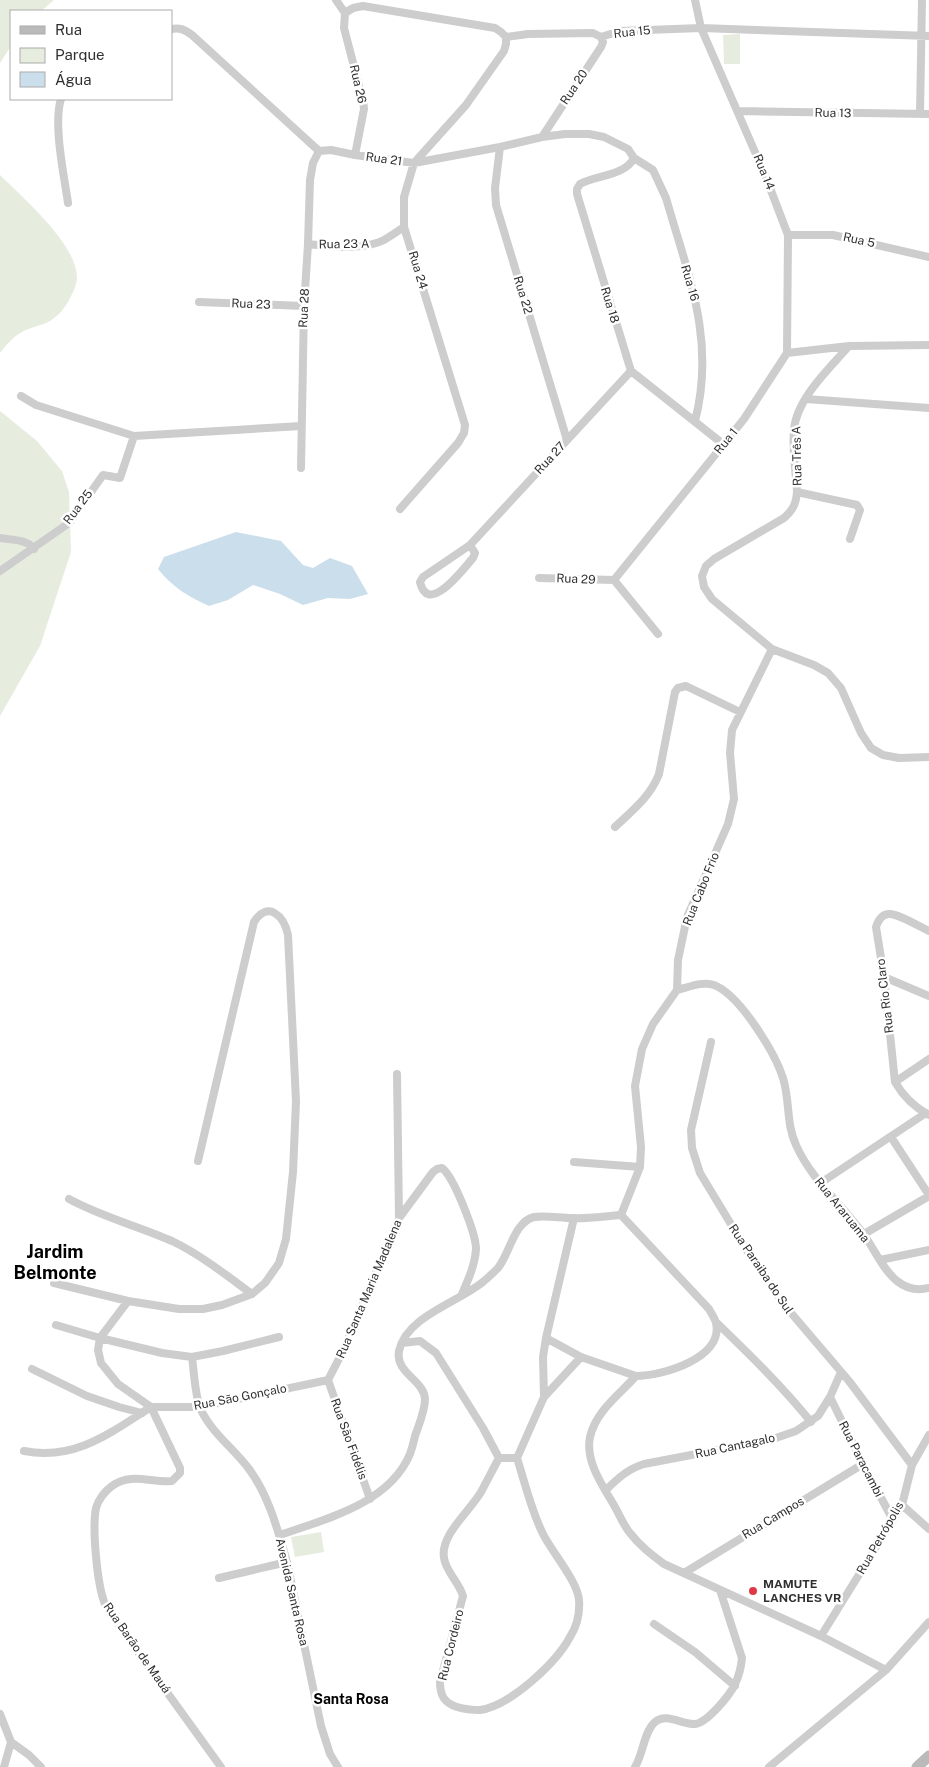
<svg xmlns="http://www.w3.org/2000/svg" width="929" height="1767" font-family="'Public Sans',sans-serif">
  <rect width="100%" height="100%" fill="#fff"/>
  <path fill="#e6ecde" d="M0,0H54L41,11H11V46L0,63Z
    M740,34V64H724L723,35Z
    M0,175C23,198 76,243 77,277C77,286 72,294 68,302C64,309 57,317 50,321C41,326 30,327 22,332C13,337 6,345 0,353Z
    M0,411L37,441L62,471L69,492L71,552L40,646L0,716Z
    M321,1532L324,1552L295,1557L291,1537Z"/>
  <path fill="#cbdeeb" d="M236,532L281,541L303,565L313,568L330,558L352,566L368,594L350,599L328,598L303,605L280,594L253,585L228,600L209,606C189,597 172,587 158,569L164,557Z"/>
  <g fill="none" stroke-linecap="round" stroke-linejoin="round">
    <path stroke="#cdcdcd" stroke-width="8" d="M336,0L345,13
      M695,0L701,28L765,175L788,235L787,353
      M345,13L353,8L363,6L495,28L501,32L506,37L528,34L593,33L601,37L620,31L701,28L929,36
      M345,13L344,28L363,101L364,109L355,155
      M171,29C180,27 185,30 192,35L319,151L331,150L355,155L414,163L500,147L542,137L565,134H589L604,137L628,149L634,158L653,170L666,198C688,275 716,340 695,421
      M61,99C53,124 64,175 68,203
      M738,111L929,114
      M920,114L922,0
      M542,137L601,47L603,42L601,37
      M500,147L495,188L496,205L567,440
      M634,158C625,176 596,175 580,184L577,189V194L631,371L723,444
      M788,235H833L929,257
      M308,244C332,246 362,251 384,240C391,236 398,231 404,227
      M199,302L304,306
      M849,346C830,368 796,399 794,430C792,450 796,472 797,492C796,504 793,510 784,518L714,559L706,566L702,576L704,587L712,599L772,649L814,665L828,673L841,688L861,733L871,748L883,755L899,758L929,757
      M21,396L36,405L134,436L301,426
      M806,399L929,408
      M301,468L304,306L308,244L310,180L313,163L319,151
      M797,492L857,505L860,510L850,539
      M400,509L458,443L464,433L465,425L404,227V197L414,163L466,105L504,51L506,44V37
      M0,538C10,540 28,539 34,549
      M470,545L475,553L473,558C464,568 428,617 420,582L423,577L470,545L631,371
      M0,571L69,523L103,475L120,478L134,436
      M539,578L614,580
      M614,580L744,419L787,353L849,346L929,345
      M614,580L658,634
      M615,827C633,810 650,797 659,774L675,692L678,688L686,686L740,712
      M929,931C920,927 897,913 889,914C881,914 878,921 876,927L884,977L895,1082C903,1096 914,1107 929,1115
      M884,977L929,996
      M677,990C689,987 703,981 714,985C740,995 775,1053 783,1078C790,1100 786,1124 796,1145C812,1181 842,1204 864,1235C875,1250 883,1270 897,1281C907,1289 917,1291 929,1288
      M711,1042L691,1130L692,1148L700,1173L749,1254L786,1307L849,1381L912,1465
      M397,1074L399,1218
      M895,1082L929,1059
      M891,1137L929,1195
      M574,1162L640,1167
      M819,1184L926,1113
      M69,1199C102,1217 138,1226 172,1241C201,1255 226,1275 252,1294
      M621,1215L640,1167L641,1147L635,1086L642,1049L653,1024L677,990L678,960L687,917L728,824L734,799L730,753L732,730L772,649
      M864,1234L929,1196
      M880,1260L929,1250
      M54,1283L128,1301L179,1309H203L222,1305L252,1294L265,1283L279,1263L286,1239L293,1172L296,1101L288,935C284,916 268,900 254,922L198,1161
      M128,1301L100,1338L98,1350L101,1363L118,1384L151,1407L180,1468V1473L172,1481C151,1483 131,1472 112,1486C105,1491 98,1500 96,1508C92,1528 97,1585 105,1604C108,1611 113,1617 117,1623L221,1767
      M716,1322C749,1354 782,1386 811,1422
      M56,1325L100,1338L162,1353L192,1357L223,1351L279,1337
      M546,1338L581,1357L636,1376
      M402,1343L420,1341L436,1353L483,1428L499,1458
      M192,1357C194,1371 195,1398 201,1410C212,1433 234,1449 249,1469C269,1496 278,1531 287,1562L321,1726L330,1754L338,1767
      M32,1369L87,1396L119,1407L142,1413
      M328,1380L343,1351L399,1218L433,1172L437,1169L442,1168C454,1177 476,1234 476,1249C475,1265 468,1280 462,1294
      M328,1380L370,1499
      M544,1397L543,1357L546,1338L574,1218
      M830,1397L863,1464L893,1520
      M151,1407H199L328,1380
      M24,1451C75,1461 110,1433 151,1407
      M499,1458C493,1469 487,1481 481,1492C470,1511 440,1535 444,1558C446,1572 459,1582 463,1596L440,1682C440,1695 444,1703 457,1707C464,1709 473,1710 480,1710C510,1706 556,1663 570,1637C577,1626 580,1613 579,1600C578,1582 552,1552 543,1534C531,1510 525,1483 517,1458L544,1397L581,1357
      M499,1458H517
      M606,1490C618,1478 628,1469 644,1464L770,1440L796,1431L818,1416L830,1397L841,1372
      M902,1505L929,1529
      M280,1535C325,1519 389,1504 410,1454C412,1448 414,1441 415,1436C419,1424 425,1411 425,1399C424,1380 395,1373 399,1351C406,1316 460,1302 484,1281C489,1277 494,1272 498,1268C510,1253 514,1222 534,1217C546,1215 560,1218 572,1218C588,1219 605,1216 621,1215L709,1309C711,1313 715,1318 716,1323C724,1358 662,1376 636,1376C619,1395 596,1411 590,1437C585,1462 603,1486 615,1507C620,1516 624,1526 630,1533C640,1546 652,1555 664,1564L821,1636L886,1670
      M684,1573L863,1464
      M219,1578L287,1562
      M654,1624L695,1652L735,1686
      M821,1636L902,1505L912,1465L929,1435
      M0,1714L11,1742L4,1767
      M11,1742L29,1755L41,1767
      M635,1767C643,1755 644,1731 655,1722C666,1712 682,1725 695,1724C707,1723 730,1695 735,1684C739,1676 741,1668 742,1658L720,1590
      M769,1767L886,1670L929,1622"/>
    <path stroke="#bababa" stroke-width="11" d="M917,1767L929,1756"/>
  </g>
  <circle fill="#df3945" stroke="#fff" stroke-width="2" cx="753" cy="1591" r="5"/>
  <g text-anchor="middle" stroke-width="5" stroke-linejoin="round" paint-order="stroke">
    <g font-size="12" fill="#303030" stroke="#fff">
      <text transform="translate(632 32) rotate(-6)" y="4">Rua 15</text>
      <text transform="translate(358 84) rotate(77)" y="4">Rua 26</text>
      <text transform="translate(574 87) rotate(-56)" y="4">Rua 20</text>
      <text transform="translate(833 113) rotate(1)" y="4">Rua 13</text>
      <text transform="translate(384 159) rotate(8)" y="4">Rua 21</text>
      <text transform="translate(764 172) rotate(68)" y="4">Rua 14</text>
      <text transform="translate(859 240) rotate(12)" y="4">Rua 5</text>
      <text transform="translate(344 244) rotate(-1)" y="4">Rua 23 A</text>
      <text transform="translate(418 270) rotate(73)" y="4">Rua 24</text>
      <text transform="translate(690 283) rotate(74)" y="4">Rua 16</text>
      <text transform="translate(523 295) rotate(73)" y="4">Rua 22</text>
      <text transform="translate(251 304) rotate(2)" y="4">Rua 23</text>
      <text transform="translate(610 305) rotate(73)" y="4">Rua 18</text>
      <text transform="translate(304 308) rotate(-87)" y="4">Rua 28</text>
      <text transform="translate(726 441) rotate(-51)" y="4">Rua 1</text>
      <text transform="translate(797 456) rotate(-91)" y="4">Rua Três A</text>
      <text transform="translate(550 458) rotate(-47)" y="4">Rua 27</text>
      <text transform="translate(78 507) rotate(-53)" y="4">Rua 25</text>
      <text transform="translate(576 579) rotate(2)" y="4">Rua 29</text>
      <text transform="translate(701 889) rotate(-68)" y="4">Rua Cabo Frio</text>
      <text transform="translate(885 996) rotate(-97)" y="4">Rua Rio Claro</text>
      <text transform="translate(842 1210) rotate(51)" y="4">Rua Araruama</text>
      <text transform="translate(761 1269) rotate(56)" y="4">Rua Paraiba do Sul</text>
      <text transform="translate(369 1289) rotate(-67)" y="4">Rua Santa Maria Madalena</text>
      <text transform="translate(240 1397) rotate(-11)" y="4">Rua São Gonçalo</text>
      <text transform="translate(349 1439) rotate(70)" y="4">Rua São Fidélis</text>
      <text transform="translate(735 1446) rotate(-12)" y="4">Rua Cantagalo</text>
      <text transform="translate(861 1459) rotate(63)" y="4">Rua Paracambi</text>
      <text transform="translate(773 1518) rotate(-31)" y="4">Rua Campos</text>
      <text transform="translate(880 1538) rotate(-60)" y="4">Rua Petrópolis</text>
      <text transform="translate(292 1592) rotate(77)" y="4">Avenida Santa Rosa</text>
      <text transform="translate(451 1645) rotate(-76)" y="4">Rua Cordeiro</text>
      <text transform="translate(137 1648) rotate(55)" y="4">Rua Barão de Mauá</text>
    </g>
    <g font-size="12" font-weight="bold" fill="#303030" stroke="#fff" text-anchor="start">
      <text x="763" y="1588">MAMUTE<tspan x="763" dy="14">LANCHES VR</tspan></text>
    </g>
    <g font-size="14" font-weight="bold" fill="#000" stroke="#fff">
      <text x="351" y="1704">Santa Rosa</text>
    </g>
    <g font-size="18" font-weight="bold" fill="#000" stroke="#fff">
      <text x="55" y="1258">Jardim<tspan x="55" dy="21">Belmonte</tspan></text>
    </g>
  </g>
  <rect x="10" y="10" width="162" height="90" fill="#ffffff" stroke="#acacac"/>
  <rect x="20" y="26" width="25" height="8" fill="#bababa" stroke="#acacac"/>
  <text x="55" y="35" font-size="15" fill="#303030">Rua</text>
  <rect x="20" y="48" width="25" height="15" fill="#e6ecde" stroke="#acacac"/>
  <text x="55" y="60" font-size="15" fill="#303030">Parque</text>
  <rect x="20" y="72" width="25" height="15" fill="#cbdeeb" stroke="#acacac"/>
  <text x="55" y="85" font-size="15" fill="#303030">Água</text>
</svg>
